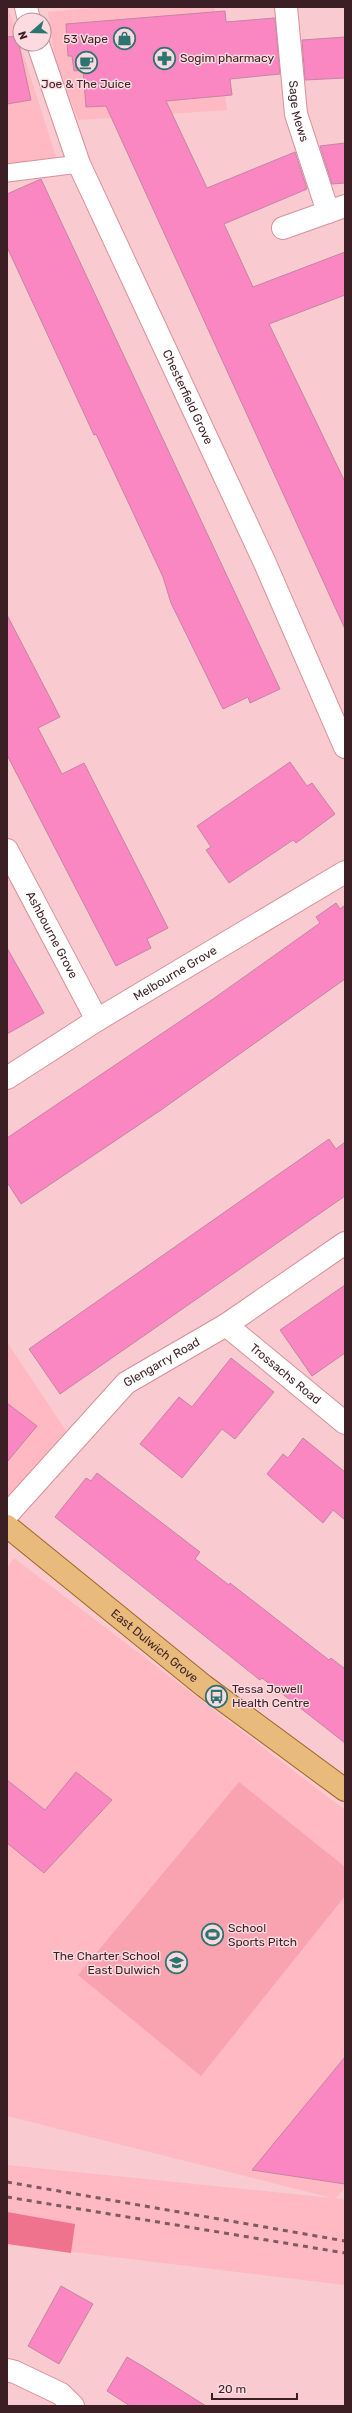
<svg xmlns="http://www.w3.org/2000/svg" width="352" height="2413" font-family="Rubik,sans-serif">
  <rect width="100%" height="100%" fill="#f9cad0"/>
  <path fill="#feb9c3" d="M7,7H8L61,172L7,177Z
    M106,7H214L227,110L78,120L55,60L48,12Z
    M7,1342L72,1440L7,1515Z
    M14,1558L345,1810V2187L336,2198L345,2200V2285L7,2244V2165L332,2198L7,2116V1568Z"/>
  <path fill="#f9a2b0" d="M239,1782L345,1867V1896L201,2076L78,1975Z"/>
  <path fill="#f0738d" d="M7,2212L75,2224L71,2253L7,2244Z"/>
  <path fill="#fa86c2" stroke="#c684a4" d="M225,11L226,22L275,18L280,74L230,79L232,95L166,101L207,188L295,152L307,189L224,224L253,287L345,252V295L269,324L345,482V629L106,106L86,107L83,70L74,71L72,56H68L66,24Z
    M17,36L31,100L7,104V37Z
    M345,37V78L305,80L302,40Z
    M345,143V183L332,184L320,146Z
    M41,179L280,689L250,703L248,697L223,709L171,603L163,577L129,504L96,434L94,435L7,247V194Z
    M7,615L60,717L38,728L62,774L84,763L168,928L147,939L151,948L116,966L7,755Z
    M290,762L307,786L312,783L335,814L296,843L293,840L229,883L206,850L211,847L197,826Z
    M336,903L340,909L345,905V979L161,1110L21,1204L7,1182V1138L213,999L320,923L316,917Z
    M7,948L44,1013L7,1034Z
    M329,1139L336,1149L345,1142V1196L60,1394L29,1349Z
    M345,1285V1353L312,1376L280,1330Z
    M231,1358L274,1392L235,1439L222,1429L182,1478L140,1444L179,1397L192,1407Z
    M7,1403L37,1426L7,1462Z
    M303,1438L345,1472V1520L333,1510L323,1523L267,1474L283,1454L288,1458Z
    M97,1473L200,1552L195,1559L229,1585L230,1583L329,1660L331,1658L345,1669V1743L262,1678L260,1680L55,1517L86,1478L91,1481Z
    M76,1772L112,1800L44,1873L7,1843V1780L45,1810Z
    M345,2057V2184L252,2170Z
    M61,2286L93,2304L59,2364L28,2346Z
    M127,2357L144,2367L206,2406H130L107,2391Z"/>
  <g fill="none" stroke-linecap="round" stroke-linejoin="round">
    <defs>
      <path id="service" d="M7,173L79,164"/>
      <g id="minor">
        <path d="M26,7L29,20"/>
        <path id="s1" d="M286,7L296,114L328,212"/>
        <path id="s2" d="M38,44L79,164L264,561L345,747"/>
        <path d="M283,228L345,206"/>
        <path id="s3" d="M7,850L97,1020"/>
        <path id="s4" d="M7,1078L97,1020L345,872"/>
        <path id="s5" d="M226,1325L345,1423"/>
        <path id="s6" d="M7,1515L126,1383L226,1325L345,1243"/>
        <path d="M7,2370L15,2372L61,2394L73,2406"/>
      </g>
      <g id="primary">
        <path id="s7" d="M7,1526L204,1686L345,1790"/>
      </g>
    </defs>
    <use href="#service" stroke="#d98f9b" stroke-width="19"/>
    <use href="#minor" stroke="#d98f9b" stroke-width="24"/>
    <use href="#primary" stroke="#a16625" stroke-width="24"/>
    <use href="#service" stroke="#fff" stroke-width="17"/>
    <use href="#minor" stroke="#fff" stroke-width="22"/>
    <use href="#primary" stroke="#e8bb7c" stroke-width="22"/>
    <path stroke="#7f5b61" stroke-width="3" stroke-dasharray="5 5" stroke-linecap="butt" d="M7,2182L345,2241
      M7,2197L345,2253"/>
  </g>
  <defs>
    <symbol id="shop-ring" viewBox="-11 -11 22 22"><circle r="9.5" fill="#fcdbe0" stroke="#2b7470" stroke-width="1.5"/><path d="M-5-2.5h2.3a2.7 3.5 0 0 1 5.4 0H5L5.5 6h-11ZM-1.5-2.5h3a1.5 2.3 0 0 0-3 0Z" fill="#2b7470"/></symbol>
    <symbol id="pharmacy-ring" viewBox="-11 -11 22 22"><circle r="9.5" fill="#fcdbe0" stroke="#2b7470" stroke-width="1.5"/><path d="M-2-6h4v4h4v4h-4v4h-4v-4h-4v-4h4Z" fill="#2b7470"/></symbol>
    <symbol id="cafe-ring" viewBox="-11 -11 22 22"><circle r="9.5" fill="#fcdbe0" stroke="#2b7470" stroke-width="1.5"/><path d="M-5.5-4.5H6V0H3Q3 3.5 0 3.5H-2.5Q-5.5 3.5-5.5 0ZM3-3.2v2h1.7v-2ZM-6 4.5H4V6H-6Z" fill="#2b7470"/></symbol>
    <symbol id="bus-ring" viewBox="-11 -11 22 22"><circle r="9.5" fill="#fcdbe0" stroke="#2b7470" stroke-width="1.5"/><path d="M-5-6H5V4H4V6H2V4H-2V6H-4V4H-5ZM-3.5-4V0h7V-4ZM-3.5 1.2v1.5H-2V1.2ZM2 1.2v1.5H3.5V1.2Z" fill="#2b7470"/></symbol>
    <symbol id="stadium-ring" viewBox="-11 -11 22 22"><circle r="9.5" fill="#fcdbe0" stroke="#2b7470" stroke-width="1.5"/><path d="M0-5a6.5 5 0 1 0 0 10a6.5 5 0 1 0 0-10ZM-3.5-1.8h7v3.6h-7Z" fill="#2b7470"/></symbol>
    <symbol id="school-ring" viewBox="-11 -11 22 22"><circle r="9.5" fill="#fcdbe0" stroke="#2b7470" stroke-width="1.5"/><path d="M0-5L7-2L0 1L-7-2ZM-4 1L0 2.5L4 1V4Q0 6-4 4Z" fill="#2b7470"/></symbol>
  </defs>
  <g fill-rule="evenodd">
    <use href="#shop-ring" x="112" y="26" width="25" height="25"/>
    <use href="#pharmacy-ring" x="152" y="46" width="25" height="25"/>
    <use href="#cafe-ring" x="74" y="50" width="25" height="25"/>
    <use href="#bus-ring" x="204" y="1684" width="25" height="25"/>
    <use href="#stadium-ring" x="200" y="1922" width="25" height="25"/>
    <use href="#school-ring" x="164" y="1950" width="25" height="25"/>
  </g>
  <g text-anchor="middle" stroke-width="3" stroke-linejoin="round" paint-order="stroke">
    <g font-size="12" fill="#3c1f24" stroke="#fcdbe0" text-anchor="start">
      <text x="108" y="43" text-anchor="end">53 Vape</text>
      <text x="180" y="62">Sogim pharmacy</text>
      <text x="86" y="88" text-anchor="middle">Joe &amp; The Juice</text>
      <text x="232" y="1693">Tessa Jowell<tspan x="232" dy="14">Health Centre</tspan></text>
      <text x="228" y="1932">School<tspan x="228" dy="14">Sports Pitch</tspan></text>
      <text x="160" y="1960" text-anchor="end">The Charter School<tspan x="160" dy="14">East Dulwich</tspan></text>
    </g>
    <g font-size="12" fill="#3c1f24" stroke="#fcdbe0">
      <text dy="4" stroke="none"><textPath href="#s1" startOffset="105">Sage Mews</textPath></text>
      <text dy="4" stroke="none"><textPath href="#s2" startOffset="384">Chesterfield Grove</textPath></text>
      <text dy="4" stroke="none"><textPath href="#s3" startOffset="96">Ashbourne Grove</textPath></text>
      <text dy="4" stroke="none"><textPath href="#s4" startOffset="198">Melbourne Grove</textPath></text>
      <text dy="4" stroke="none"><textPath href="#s6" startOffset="219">Glengarry Road</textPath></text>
      <text dy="4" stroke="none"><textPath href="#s5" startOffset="77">Trossachs Road</textPath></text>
      <text dy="4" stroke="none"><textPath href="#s7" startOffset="190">East Dulwich Grove</textPath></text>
    </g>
  </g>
  <rect width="352" height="2413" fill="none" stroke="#3c1f24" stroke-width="16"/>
  <g transform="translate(32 32) rotate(250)"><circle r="19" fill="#fcdbe0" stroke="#af9095"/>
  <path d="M0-3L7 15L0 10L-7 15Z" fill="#2b7470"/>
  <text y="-6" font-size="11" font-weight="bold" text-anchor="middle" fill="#3c1f24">N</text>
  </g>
  <path d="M212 2393v6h85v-6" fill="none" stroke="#3c1f24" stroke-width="2"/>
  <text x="218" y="2393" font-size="12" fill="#3c1f24" stroke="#fcdbe0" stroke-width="3" paint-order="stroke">20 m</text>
</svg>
